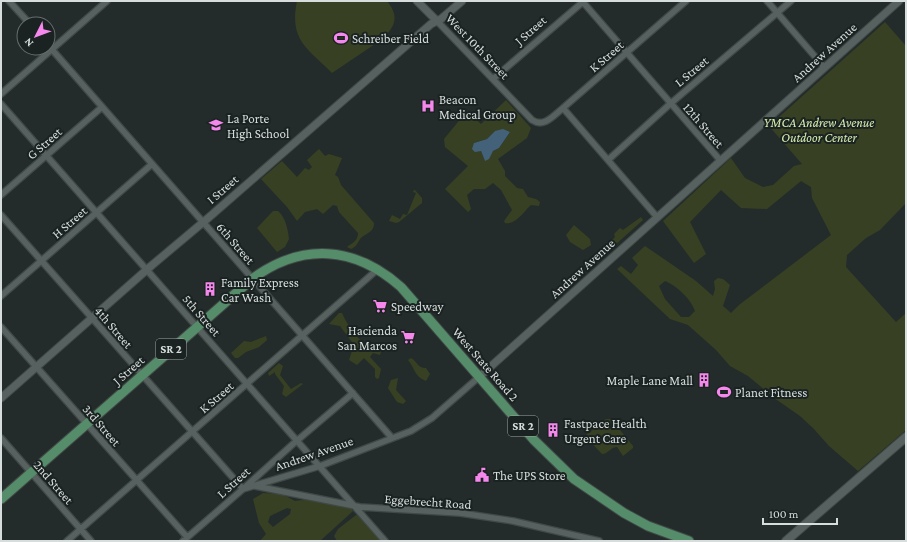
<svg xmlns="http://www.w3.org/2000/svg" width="907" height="542" font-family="'Crimson Pro',serif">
  <rect width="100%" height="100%" fill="#232c2b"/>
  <path fill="#374023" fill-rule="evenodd" d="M297,1H387C400,17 395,27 381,40L332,73C307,48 289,40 297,1Z
    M885,22L906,46V203L880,230L866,238L847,255L846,267L896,322L906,313V430L858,471L829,446L813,428L800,416L777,400L748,376L730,366L716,350L688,325L670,319L617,269L621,266L631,274L638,265L632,258L645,246L696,281L713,296L715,289L714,281L718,278L723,279L730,285L723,306L731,313L739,305L831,235L812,198L811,187L801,181L767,209L741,208L721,190L690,222L706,254L694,263L663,221L731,158L745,178L763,187L773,185L794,166L802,164L769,126ZM665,281C677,286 691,299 695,311L689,317H681L665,299L659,286Z
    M506,100L531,128L527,138L498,159L505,171V176L517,188L523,189L528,197L536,199L540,202L539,206L531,205C523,212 516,225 505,223L504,221L512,210L501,190L493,183L485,189H474L467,195L471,209L468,212L445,189L468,166L445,147L444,139L467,111L481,124ZM495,131L510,132L499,148L493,151L485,161L481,151L474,143L487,139Z
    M319,149L325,156L329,154L342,158L335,175L338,177L341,185L374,223C374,233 365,233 360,239C357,244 356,247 351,249L347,247C352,243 358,241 358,233L339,212L337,206L333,205L323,214L317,209L305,212L297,221L287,207L261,179L282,161L297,177L305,168L309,170L312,167L307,160Z
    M414,190H415L422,198V203L399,222L396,223L389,221L392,215L400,219L403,214L407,215L416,193L413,192Z
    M273,211H278C286,218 288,230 289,239L285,247L277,252L257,228Z
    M641,217L643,220L606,253L603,250L615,237L614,234L620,228L623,230Z
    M574,225L590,239L591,245L583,250L570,242L566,235Z
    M339,313H342C348,327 358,340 371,349L379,344L384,343L380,355L373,353L370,357L381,369L379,378L377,379L375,377V369L364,358L357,365L349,360L354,345L340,326L329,324Z
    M266,336L267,340L259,347L246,352L238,358H235L231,353L244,341L251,342Z
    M411,358C418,362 417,368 426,368L430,374L426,381C414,376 416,370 408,360Z
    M279,363L283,366L280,375L291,389L301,383L303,384L286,397L282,394L284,386L275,374V372L269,376L268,373Z
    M398,378L396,390L406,401L403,404L397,402L388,388L391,380Z
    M606,419H611L633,446V448L623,456L617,447C611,447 608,454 602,454L585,436Z
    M263,493L282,494L295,501C314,497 332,506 352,509L353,511L320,541H260L266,534L259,523L253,499ZM287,508L291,509L290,514L273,527L268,522L270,516Z
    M356,515L358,516L381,541H337L334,536L338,529Z"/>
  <path fill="#436279" d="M503,129L510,132L499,148L493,151L489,159L485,161L481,151L475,152L472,149L474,143L487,139L495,131Z"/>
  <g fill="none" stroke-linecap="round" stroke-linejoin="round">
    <defs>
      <path id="minor" d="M9,1L30,24
        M582,1L720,160
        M767,1L824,67
        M437,21L532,120C544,128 553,116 563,108L686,1
        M48,45L392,438
        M493,79L584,1
        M1,94L107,1
        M1,104L385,541
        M563,108L657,217
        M608,160L670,104L791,1
        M1,195L102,107
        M1,215L243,489
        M1,296L152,164
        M1,327L187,537
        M1,438L91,541
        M255,486L360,507L460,513L513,521L599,541
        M243,489L320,466L411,431L432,418L479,377
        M67,541L378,269
        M183,541L243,489L293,444L353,393"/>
      <path id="tertiary" d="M417,1L437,21
        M479,377L899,1
        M1,398L151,266L207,219L431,24L441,19L462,1"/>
      <path id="secondary" d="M786,541L906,437"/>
      <path id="primary" d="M1,499L252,279C302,242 355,246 401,287L534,440L574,479L624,513L648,526L689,541"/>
    </defs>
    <use href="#minor" stroke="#414947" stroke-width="8"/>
    <use href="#tertiary" stroke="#414947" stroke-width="9"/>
    <use href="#secondary" stroke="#414947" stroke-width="10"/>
    <use href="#primary" stroke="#414947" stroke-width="11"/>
    <use href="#minor" stroke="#57615f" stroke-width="5.5"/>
    <use href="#tertiary" stroke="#57615f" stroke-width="7"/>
    <use href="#secondary" stroke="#57615f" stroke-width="8"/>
    <use href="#primary" stroke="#558c69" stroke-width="9"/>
  </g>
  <defs>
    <symbol id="stadium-bare" viewBox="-9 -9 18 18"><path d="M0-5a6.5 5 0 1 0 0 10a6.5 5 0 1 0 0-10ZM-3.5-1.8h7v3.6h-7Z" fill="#f688ed" stroke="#1a2321" stroke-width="2.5" paint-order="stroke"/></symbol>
    <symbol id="hospital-bare" viewBox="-9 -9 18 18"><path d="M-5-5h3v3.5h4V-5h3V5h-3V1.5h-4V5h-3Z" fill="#f688ed" stroke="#1a2321" stroke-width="2.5" paint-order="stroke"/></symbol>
    <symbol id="school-bare" viewBox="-9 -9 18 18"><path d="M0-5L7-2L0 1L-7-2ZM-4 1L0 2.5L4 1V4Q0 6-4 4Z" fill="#f688ed" stroke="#1a2321" stroke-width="2.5" paint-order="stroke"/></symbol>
    <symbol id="building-bare" viewBox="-9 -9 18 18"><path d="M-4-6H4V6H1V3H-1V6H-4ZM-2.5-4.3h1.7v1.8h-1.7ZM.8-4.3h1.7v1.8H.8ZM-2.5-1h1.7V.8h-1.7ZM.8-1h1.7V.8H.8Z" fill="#f688ed" stroke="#1a2321" stroke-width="2.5" paint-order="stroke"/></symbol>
    <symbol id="supermarket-bare" viewBox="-9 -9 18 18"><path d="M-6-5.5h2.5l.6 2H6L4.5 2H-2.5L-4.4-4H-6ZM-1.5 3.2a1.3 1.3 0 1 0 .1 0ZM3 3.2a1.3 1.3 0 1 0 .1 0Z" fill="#f688ed" stroke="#1a2321" stroke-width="2.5" paint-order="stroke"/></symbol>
    <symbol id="civic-bare" viewBox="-9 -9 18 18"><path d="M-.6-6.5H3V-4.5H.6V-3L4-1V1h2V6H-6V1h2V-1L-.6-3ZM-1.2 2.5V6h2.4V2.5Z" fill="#f688ed" stroke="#1a2321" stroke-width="2.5" paint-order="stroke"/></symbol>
  </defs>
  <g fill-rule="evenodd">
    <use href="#stadium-bare" x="331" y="28" width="20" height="20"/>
    <use href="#hospital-bare" x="418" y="96" width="20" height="20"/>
    <use href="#school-bare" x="206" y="115" width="20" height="20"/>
    <use href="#building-bare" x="200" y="279" width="20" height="20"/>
    <use href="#supermarket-bare" x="370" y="296" width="20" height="20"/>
    <use href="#supermarket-bare" x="398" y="327" width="20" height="20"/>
    <use href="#building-bare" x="694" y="370" width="20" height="20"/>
    <use href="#stadium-bare" x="714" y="382" width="20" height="20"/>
    <use href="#building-bare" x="543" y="420" width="20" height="20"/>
    <use href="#civic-bare" x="472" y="465" width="20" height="20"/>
  </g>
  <g text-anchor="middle" stroke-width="4" stroke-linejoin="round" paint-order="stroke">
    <g fill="#1a2321" stroke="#9ea5a4" stroke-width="1">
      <rect x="156" y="339" width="30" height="20" rx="3"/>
      <rect x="508" y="416" width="30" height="20" rx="3"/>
    </g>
    <g font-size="12" font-weight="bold" fill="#d7dddc">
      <text x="171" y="353">SR 2</text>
      <text x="523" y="430">SR 2</text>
    </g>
    <g font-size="13" fill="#d7dddc" stroke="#1a2321">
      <text transform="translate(530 30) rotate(-41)" y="5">J Street</text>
      <text transform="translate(478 46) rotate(46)" y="5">West 10th Street</text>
      <text transform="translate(824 52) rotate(-42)" y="5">Andrew Avenue</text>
      <text transform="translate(606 56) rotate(-41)" y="5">K Street</text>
      <text transform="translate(691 71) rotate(-40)" y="5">L Street</text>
      <text transform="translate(704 125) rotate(49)" y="5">12th Street</text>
      <text transform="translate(44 143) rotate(-41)" y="5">G Street</text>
      <text transform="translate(222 189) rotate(-41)" y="5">I Street</text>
      <text transform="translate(69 222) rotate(-41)" y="5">H Street</text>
      <text transform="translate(236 243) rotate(49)" y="5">6th Street</text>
      <text transform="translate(582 268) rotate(-42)" y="5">Andrew Avenue</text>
      <text transform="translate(202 315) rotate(49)" y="5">5th Street</text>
      <text transform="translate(114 327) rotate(49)" y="5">4th Street</text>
      <text transform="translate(486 364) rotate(49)" y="5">West State Road 2</text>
      <text transform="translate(128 370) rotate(-41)" y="5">J Street</text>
      <text transform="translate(216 397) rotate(-41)" y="5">K Street</text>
      <text transform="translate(102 425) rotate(49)" y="5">3rd Street</text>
      <text transform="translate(314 453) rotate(-19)" y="5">Andrew Avenue</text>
      <text transform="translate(54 482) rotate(49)" y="5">2nd Street</text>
      <text transform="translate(233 482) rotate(-42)" y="5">L Street</text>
      <text transform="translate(428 501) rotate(4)" y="5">Eggebrecht Road</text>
    </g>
    <g font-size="13" fill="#d7dddc" stroke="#1a2321" text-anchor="start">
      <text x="352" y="43">Schreiber Field</text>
      <text x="439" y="104">Beacon<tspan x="439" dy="15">Medical Group</tspan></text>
      <text x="227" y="123">La Porte<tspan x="227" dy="15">High School</tspan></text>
      <text x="221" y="287">Family Express<tspan x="221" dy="15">Car Wash</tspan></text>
      <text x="391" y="311">Speedway</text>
      <text x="397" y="335" text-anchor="end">Hacienda<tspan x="397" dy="15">San Marcos</tspan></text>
      <text x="693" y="385" text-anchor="end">Maple Lane Mall</text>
      <text x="735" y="397">Planet Fitness</text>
      <text x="564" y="428">Fastpace Health<tspan x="564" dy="15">Urgent Care</tspan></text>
      <text x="493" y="480">The UPS Store</text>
    </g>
    <g font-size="13" font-style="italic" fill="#d8ecb0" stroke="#1a2321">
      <text x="819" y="127">YMCA Andrew Avenue<tspan x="819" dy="15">Outdoor Center</tspan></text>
    </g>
  </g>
  <rect width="907" height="542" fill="none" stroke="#d7dddc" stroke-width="4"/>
  <g transform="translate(36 36) rotate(228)"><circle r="19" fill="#1a2321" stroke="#666d6c"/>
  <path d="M0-3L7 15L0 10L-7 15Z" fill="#f688ed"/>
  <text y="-6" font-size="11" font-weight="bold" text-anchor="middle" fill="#d7dddc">N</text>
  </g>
  <path d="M763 518v6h74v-6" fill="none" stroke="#d7dddc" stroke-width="2"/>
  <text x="769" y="518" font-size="12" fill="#d7dddc" stroke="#1a2321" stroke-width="3" paint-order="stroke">100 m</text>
</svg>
